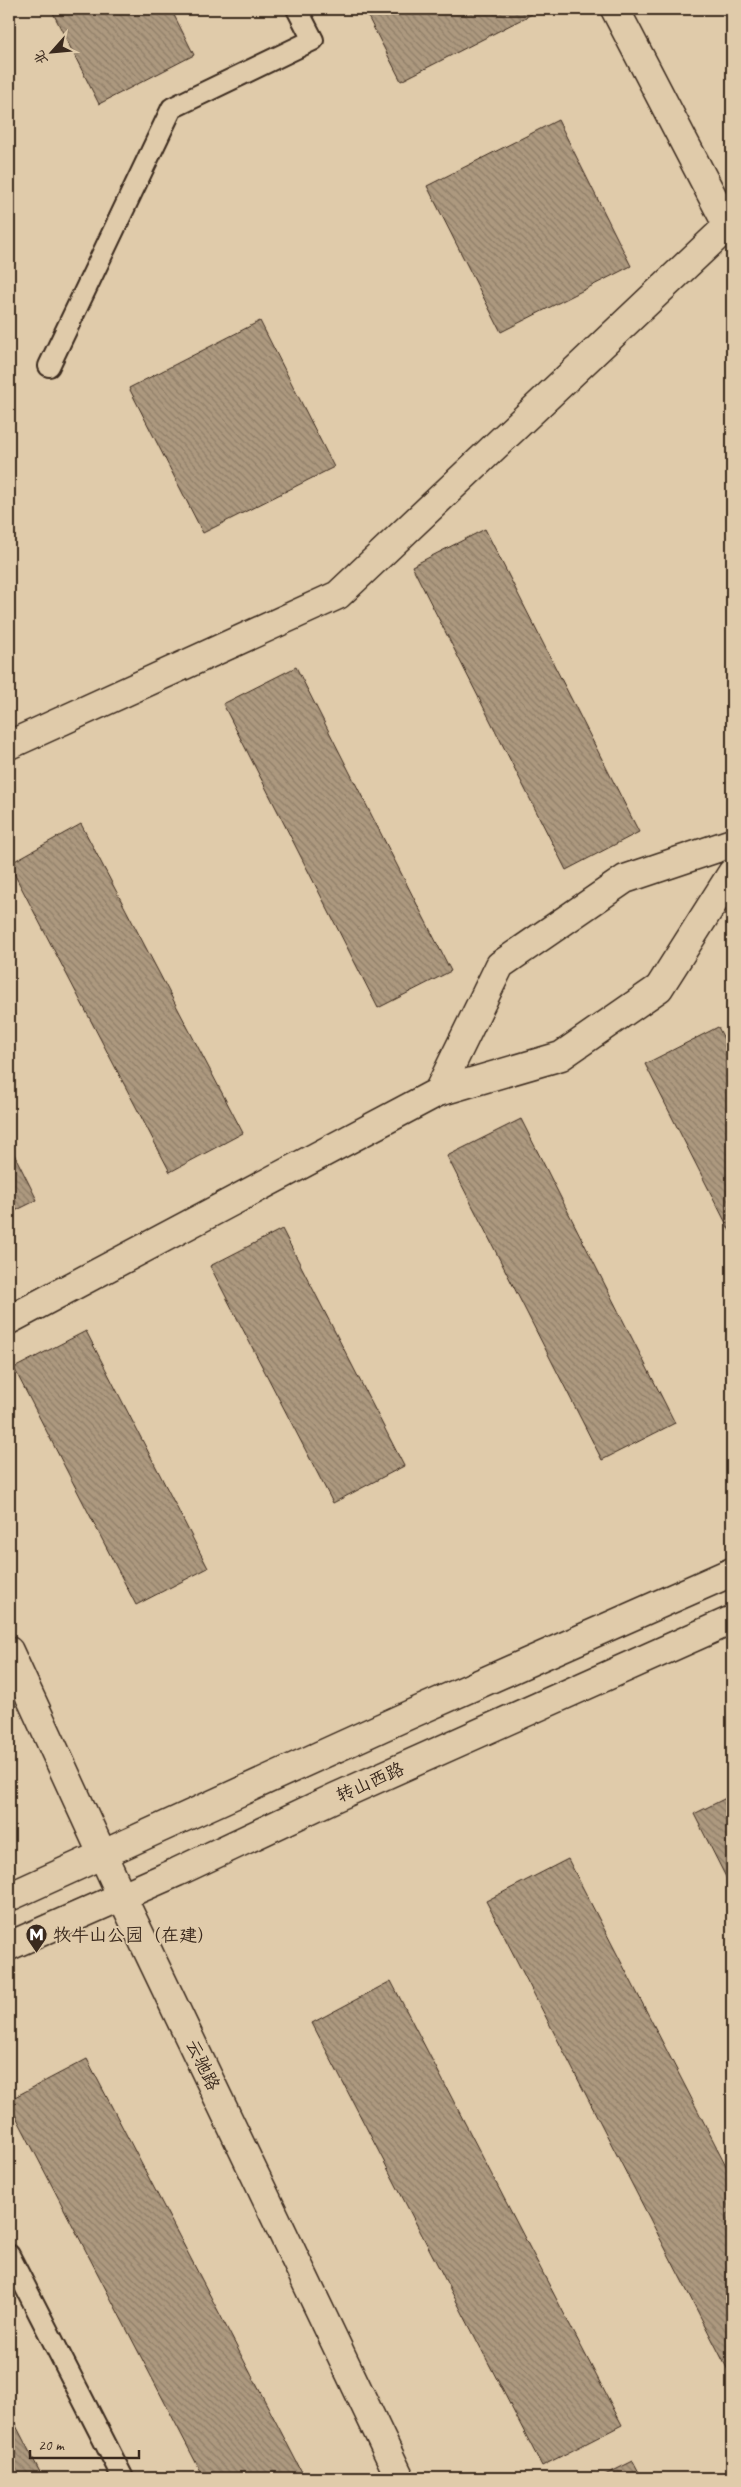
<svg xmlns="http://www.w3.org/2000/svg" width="741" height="2487" font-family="Caveat,'LXGW WenKai TC',sans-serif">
  <defs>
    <pattern id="building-back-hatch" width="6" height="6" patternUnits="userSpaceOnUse" patternTransform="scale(1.25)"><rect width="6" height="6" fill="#ad997f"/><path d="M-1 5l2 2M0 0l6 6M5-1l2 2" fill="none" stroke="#8e7d67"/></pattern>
  </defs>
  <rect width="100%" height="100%" fill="#e0cbaa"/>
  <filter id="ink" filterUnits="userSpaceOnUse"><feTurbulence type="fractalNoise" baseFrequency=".02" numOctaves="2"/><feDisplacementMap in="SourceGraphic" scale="10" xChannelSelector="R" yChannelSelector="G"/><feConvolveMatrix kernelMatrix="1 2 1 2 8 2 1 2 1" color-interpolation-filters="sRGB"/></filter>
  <g filter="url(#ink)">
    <path fill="url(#building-back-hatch)" stroke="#3b2a1e" d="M51,9H171L194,55L99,104Z
      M364,9H529L532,14L401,81Z
      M558,120L631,266L501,332L427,186Z
      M260,321L334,467L203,533L129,388Z
      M485,529L639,832L566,870L412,566Z
      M296,667L451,971L378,1008L223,704Z
      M81,824L243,1133L170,1172L9,864Z
      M718,1027L732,1054V1235L645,1064Z
      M521,1119L675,1423L602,1460L447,1156Z
      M9,1144L37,1200L9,1214Z
      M282,1229L404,1466L333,1503L210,1266Z
      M86,1331L208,1568L136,1605L14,1368Z
      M732,1795V1889L694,1814Z
      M568,1859L732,2177L731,2376L486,1901Z
      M391,1981L622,2425L542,2466L312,2023Z
      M87,2059L305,2478H204L9,2103V2100Z
      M9,2412L43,2478H9Z
      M633,2461L642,2478H599Z"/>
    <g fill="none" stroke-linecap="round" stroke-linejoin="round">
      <defs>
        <path id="lane" d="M49,366L172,108L313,40L297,9
          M9,2255L123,2478"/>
        <path id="street" d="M615,9L732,234
          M9,745L338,595L732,222
          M438,1092L500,965L625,879L732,843
          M9,1320L438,1092L561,1056L659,988L732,873"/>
        <path id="secondary" d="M9,1651L122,1897L400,2478
          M9,1897L411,1714L732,1572
          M9,1946L177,1872L336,1797L732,1620"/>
      </defs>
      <use href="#lane" stroke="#3b2a1e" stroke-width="24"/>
      <use href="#street" stroke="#3b2a1e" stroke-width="31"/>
      <use href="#secondary" stroke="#3b2a1e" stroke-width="31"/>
      <use href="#lane" stroke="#e0cbaa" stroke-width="20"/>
      <use href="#street" stroke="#e0cbaa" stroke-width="28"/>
      <use href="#secondary" stroke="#e0cbaa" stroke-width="28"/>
    </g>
  </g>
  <defs>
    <symbol id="metro-pin" viewBox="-11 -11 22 30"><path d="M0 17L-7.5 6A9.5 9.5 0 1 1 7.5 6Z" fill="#3b2a1e" stroke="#e0cbaa"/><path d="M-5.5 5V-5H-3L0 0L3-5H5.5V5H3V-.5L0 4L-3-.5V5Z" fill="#fff"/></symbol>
  </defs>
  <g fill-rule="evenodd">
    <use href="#metro-pin" x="24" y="1922" width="25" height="34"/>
  </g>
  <g text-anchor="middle" stroke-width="4" stroke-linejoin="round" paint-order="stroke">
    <g font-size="18" fill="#3b2a1e" stroke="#e0cbaa">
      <text transform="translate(370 1782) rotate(-24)" y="6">转山西路</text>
      <text transform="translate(203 2065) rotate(64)" y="6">云驰路</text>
    </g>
    <g font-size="18" fill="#3b2a1e" stroke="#e0cbaa" text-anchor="start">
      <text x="53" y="1941">牧牛山公园（在建）</text>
    </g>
  </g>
  <rect width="741" height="2487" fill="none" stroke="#e0cbaa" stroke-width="30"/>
  <rect x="15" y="15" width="711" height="2457" fill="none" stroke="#3b2a1e" stroke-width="2" filter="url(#ink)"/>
  <g transform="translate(52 52) rotate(243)" stroke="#e0cbaa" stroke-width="4" paint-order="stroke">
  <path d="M0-4L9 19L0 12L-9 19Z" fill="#3b2a1e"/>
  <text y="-8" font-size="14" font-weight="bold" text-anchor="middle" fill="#3b2a1e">北</text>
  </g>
  <path d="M30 2450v8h109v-8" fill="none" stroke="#3b2a1e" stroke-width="2.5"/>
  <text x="38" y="2450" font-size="15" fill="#3b2a1e" stroke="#e0cbaa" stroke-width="4" paint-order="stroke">20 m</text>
</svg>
